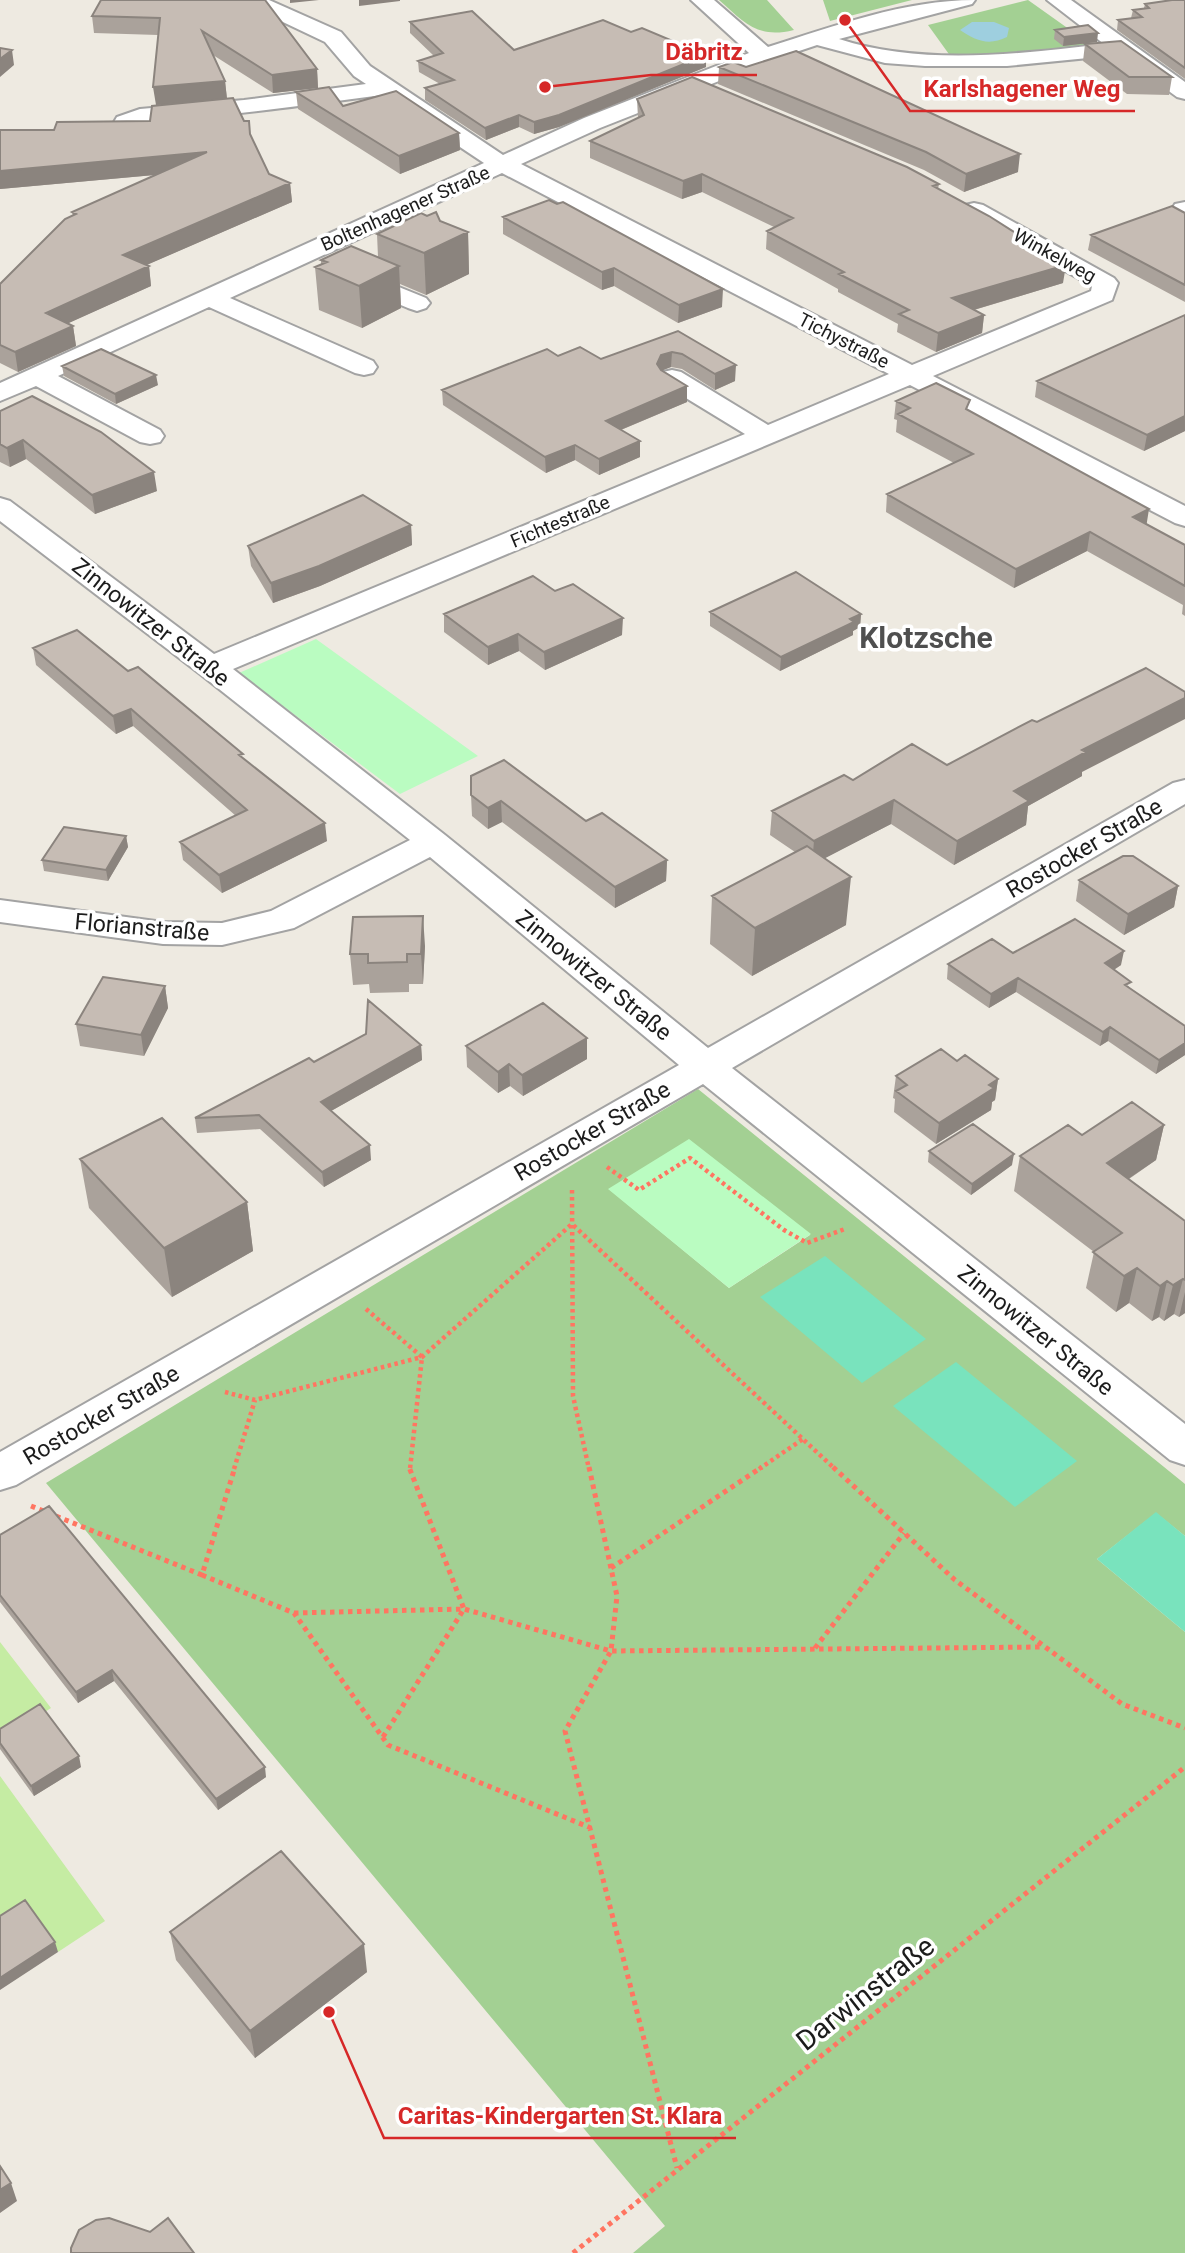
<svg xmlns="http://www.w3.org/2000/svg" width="1185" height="2253" font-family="Roboto,sans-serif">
  <rect width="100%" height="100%" fill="#eeeae1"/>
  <path fill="#c5eca3" d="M0,1642L51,1708L0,1741Z
    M0,1776L105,1921L58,1952L28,1910L0,1928Z"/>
  <path fill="#a3d093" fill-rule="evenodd" d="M719,0H767L794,30C757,39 745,23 719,0Z
    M823,0H912L830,21Z
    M1028,0L1097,49L1010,56L951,57L928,25Z
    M698,1089L1185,1484V1536L1156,1513L1097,1559L1185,1632V2253H633L665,2226L46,1483ZM609,1189L810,1234V1235L729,1288Z"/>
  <path fill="#bafcc1" d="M316,639L478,756L400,794L239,673Z
    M689,1139L811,1234L729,1288L608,1189Z"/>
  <path fill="#79e3bd" d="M825,1256L926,1339L862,1383L760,1297Z
    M956,1362L1077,1461L1015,1507L893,1406Z
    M1156,1512L1185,1536V1632L1097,1559Z"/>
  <path fill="#9ecfdf" d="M972,22H994L1009,28L1007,37C989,46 976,41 960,30Z"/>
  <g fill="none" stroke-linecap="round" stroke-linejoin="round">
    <defs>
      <path id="minor" d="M242,0H269L341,32L370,66L503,155L584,118L749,53L691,0H714L768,47C835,26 904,0 975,0L972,4L839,39C921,66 1019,54 1104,44L1047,0H1071L1185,82V99L1177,97L1119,55L1007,66H925L885,63L817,45L772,60L600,128L521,164L912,365L1091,291L1092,286L965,215L962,210L965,205L974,203L983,205L1114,278L1118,283L1112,300L933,376L1185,506V526L1175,523L910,385L233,669L445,835L708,1048L1173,783L1185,780V804L732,1068L1185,1424V1465L1170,1460L703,1084L16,1485L0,1490V1452L679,1065L430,857L294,928L222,945L163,944L0,922V900L163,922L222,923L271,911L410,840L200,674L0,521V498L10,501L214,654L745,434L663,384L659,378L663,372L672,370L681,372L768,425L889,374L502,173L230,298L373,361L377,367L373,373L364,375L355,373L209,307L58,376L160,430L164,436L160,442L150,444L140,442L36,386L0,401V383L484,163L382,95C308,105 234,115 158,121C144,122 131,130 117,127L114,122L117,117L140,109L244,100L366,84L354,76L325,42L245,4Z
        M1185,202V216L1175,214L1172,209L1175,204Z
        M352,268L426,298L430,303L426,308L417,311L408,308L343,281L339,276L343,271Z"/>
    </defs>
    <use href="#minor" stroke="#a3a3a3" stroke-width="4"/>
    <path stroke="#ff7561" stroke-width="4.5" stroke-dasharray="3.5 3.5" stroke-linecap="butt" d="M607,1167L639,1190L690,1158L784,1230L807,1243L845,1229
      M572,1190L573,1396L589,1469
      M366,1309L422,1357L410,1469
      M225,1392L255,1400L422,1357L572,1224L835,1469
      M234,1469L255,1400
      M759,1469L803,1439"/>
    <path stroke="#ff7561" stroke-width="5" stroke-dasharray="4.5 4.5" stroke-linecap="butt" d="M589,1467L617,1596L611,1651L565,1731L677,2168
      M833,1467L955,1580L1122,1704L1185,1728
      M31,1506L202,1575L235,1467
      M611,1568L762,1467
      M202,1575L294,1613L388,1745L591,1828
      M294,1613L464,1609L611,1651L1044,1647
      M815,1648L904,1533
      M383,1737L464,1609L409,1467
      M573,2253L1185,1767"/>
    <use href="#minor" fill="#fff" fill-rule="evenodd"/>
  </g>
  <path fill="#aaa29b" d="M265,0L317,69L318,88L273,93L213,55L225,81L227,99L251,136L269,174L290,183L292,202L146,265L149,266L151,286L68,323L73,326L76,346L18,372L0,363V284L73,216L72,212L155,175L0,189V130H54L150,121L220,99L156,105L158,35L94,33L92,16Z
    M1185,0V79L1117,30L1118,20L1131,18L1133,10L1144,8L1145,4Z
    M410,22L514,50L631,32L706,55V67L559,127L534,134L519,127L486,140L425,100V88L440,84L419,72L418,61L434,56L410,33Z
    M1055,30L1097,42L1063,46L1054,39Z
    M1085,44L1172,77L1169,95L1127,94L1083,61Z
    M719,67H746L1018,172L964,192L924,170L718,84Z
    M296,92L343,106L459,133L460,150L400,174L298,109Z
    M637,99L939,184L938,189L1063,283L974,310L984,315L982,333L936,352L897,332L898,324L838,292V289L766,249L767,231L774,227L702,192L682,199L590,158V141L638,118Z
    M1185,213V302L1088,250L1091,235Z
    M503,217L722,307L678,323L614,286L602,290L503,234Z
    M440,221L468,232L469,274L426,295L400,284L401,308L362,328L319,310L315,267L321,265V260L378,257L377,234Z
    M1185,315V431L1144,451L1035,397L1037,381Z
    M678,331L735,381L715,390L682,369L671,367L662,370L687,386V402L621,430L640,457L599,475L575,460L546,473L443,405L442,390L558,356L601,359Z
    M62,366L158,385L116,404L64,376Z
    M896,401L969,410L1147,524L1185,545V616L1182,614L1183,605L1087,551L1014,588L886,512L887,494L954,463L896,432L897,420L894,419Z
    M0,411L157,491L95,514L26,459L10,467L0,462Z
    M411,525L412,545L320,586L273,603L251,566L248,546Z
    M710,612L861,614L860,627L853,631V635L780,671L710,626Z
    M444,614L622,635L545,670L519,651L488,665L444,632Z
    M33,648L128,671L243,758L327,841L222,893L183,860L180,842L236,816L133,726L116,734L36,665Z
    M947,765L1082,772V776L1028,806L1026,825L954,865L891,824L824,858L846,925L752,976L710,944L712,896L795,852L770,835L772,811L853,780Z
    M471,795L586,821L667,860L666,881L615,908L502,822L488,829L472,816Z
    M126,836L128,847L108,881L44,871L42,860Z
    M1079,880L1178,886L1174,907L1124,935L1076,901Z
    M425,946L423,984H409V992L370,993L369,984L353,985L350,954Z
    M1013,953L1121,965L1114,970L1130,988L1185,1026V1055L1156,1074L1108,1041L1100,1046L1016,992L989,1008L947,979L948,964Z
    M165,986L168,1008L144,1056L80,1046L76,1024Z
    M366,1034L421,1045L422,1060L331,1111L371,1160L324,1187L260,1129L197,1133L195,1118L314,1062Z
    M587,1038V1059L523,1096L510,1086L498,1093L467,1067L466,1046Z
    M957,1061L998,1079L995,1100L992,1102L991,1110L936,1144L894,1112L895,1099L893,1098L896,1076Z
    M1164,1125L1156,1160L1129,1179L1185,1221V1313L1179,1317L1174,1314L1164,1321L1159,1317L1152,1321L1129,1303L1116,1312L1086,1288L1094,1252L1014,1191L1020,1156L1082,1135Z
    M929,1151L1012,1165L971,1195L928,1162Z
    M80,1159L247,1202L253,1251L172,1297L89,1208Z
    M0,1535L266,1777L218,1810L114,1681L78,1703L0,1602Z
    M0,1729L81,1767L34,1796L0,1749Z
    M170,1932L367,1972L255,2058L176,1960Z"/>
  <path fill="#8b847e" d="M290,0H319L290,3Z
    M359,0H400V1L359,6Z
    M1098,33L1097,42L1063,46L1064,37Z
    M12,50L14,65L0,77V59Z
    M706,55V67L559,127L534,134V122Z
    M317,69L318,88L273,93L272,75Z
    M225,81L227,99L156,105L153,87Z
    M519,115V127L486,140L485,128Z
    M459,133L460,150L400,174L399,156Z
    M207,152L209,170L0,189V171Z
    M1020,154L1018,172L964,192L966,174Z
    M702,174V192L682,199L683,181Z
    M290,183L292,202L126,274L123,255Z
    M468,232L469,274L426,295L424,253Z
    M1066,265L1063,283L950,317L952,298Z
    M149,266L151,286L49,332L46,313Z
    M399,266L401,308L362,328L359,286Z
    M614,268V286L602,290V272Z
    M723,289L722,307L678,323L679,305Z
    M984,315L982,333L936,352L938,333Z
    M73,326L76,346L18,372L15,352Z
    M672,352L671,367L661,371L657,364L661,355Z
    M736,365L735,381L715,390V374Z
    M156,375L158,385L116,404L115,394Z
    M687,386V402L606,436V421Z
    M1185,416V431L1144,451L1147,435Z
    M23,440L26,459L10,467L7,448Z
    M640,441V457L599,475V459Z
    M575,445V460L546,473L545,457Z
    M154,472L157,491L95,514L92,495Z
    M1149,509L1146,528L1133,517Z
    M411,525L412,545L320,586L273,603L271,583Z
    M1090,532L1087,551L1014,588L1016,569Z
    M861,614L860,627L853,631V635L780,671L781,657Z
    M623,618L622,635L545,670L544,652Z
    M518,634L519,651L488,665V647Z
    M1185,698V719L1082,772V776L1028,806L1026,825L954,865L957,841L1014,791L1082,750Z
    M131,709L133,726L116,734L113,716Z
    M894,800L891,824L812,865L814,841Z
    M501,801L502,822L488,829V808Z
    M325,823L327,841L222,893L219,875Z
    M126,836L128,847L108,881L106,870Z
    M667,860L666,881L615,908V887Z
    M851,877L846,925L752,976L755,928Z
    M1178,886L1174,907L1124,935L1128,914Z
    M423,916L425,946L423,984L421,954Z
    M1124,951L1121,965L1102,977L1105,963Z
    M1018,978L1016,992L989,1008L991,994Z
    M165,986L168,1008L144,1056L141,1035Z
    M1110,1027L1108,1041L1100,1046L1103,1032Z
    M587,1038V1059L523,1096L522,1075Z
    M1185,1043V1055L1156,1074L1159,1060Z
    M421,1045L422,1060L322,1116L321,1102Z
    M509,1064L510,1086L498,1093V1072Z
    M998,1079L995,1100L992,1102L991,1110L936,1144L939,1123L989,1085Z
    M1164,1125L1156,1160L1100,1198L1107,1163Z
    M370,1145L371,1160L324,1187L322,1172Z
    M1014,1154L1012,1165L971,1195L972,1184Z
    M247,1202L253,1251L172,1297L164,1248Z
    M1137,1268L1129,1303L1116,1312L1124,1276Z
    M1183,1279L1174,1314L1164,1321L1173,1285Z
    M1167,1281L1159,1317L1152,1321L1160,1286Z
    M1185,1292V1313L1179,1317Z
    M112,1670L114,1681L78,1703L76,1692Z
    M79,1756L81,1767L34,1796L31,1786Z
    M265,1767L266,1777L218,1810L216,1799Z
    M55,1942L58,1952L0,1990V1978Z
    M364,1944L367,1972L255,2058L250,2031Z
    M11,2183L17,2201L0,2213V2190Z"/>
  <path fill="#c6bcb4" stroke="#8b847e" stroke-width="2" d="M101,0H265L317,69L272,75L202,31L225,81L153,87L160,18L92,16Z
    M1172,0H1185V68L1118,20L1142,17L1133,10L1149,8L1145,4Z
    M472,11L514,50L603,20L631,32L642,28L706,55L559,115L534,122L519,115L485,128L425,88L454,80L418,61L443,53L410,22Z
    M1088,25L1098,33L1064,37L1055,30Z
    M1121,41L1172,77H1129L1085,44Z
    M0,48L12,50L0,59Z
    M796,51L1020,154L966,174L926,152L719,67L733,62L746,67Z
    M692,77L907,167L939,184L933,186L989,216L1066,265L952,298L984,315L938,333L899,314L909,310L839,274L844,272L767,231L793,218L702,174L683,181L590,141L644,115L637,99Z
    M329,87L343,106L396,91L459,133L399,156L296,92Z
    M233,98L244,121H249L250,134L269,174L290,183L123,255L149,266L46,313L73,326L15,352L0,345V284L65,219L76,214L72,212L207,152L0,171V130H54L57,122L150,121L152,106Z
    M549,200L557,204L563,202L723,289L679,305L614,268L602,272L503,217Z
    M1172,206L1185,213V285L1091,235Z
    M436,212L440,221L468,232L424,253L377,234L421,213L427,216Z
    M351,246L399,266L359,286L315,267L327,262L321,260Z
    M1185,315V416L1147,435L1037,381Z
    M678,331L736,365L715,374L682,354L672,352L661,355L657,364L661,370L687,386L606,421L640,441L599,459L575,445L545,457L442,390L547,349L558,356L580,347L601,359Z
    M101,349L156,375L115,394L62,366Z
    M936,383L970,400L966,409L1149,509L1133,517L1185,545V586L1090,532L1016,569L887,494L973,454L898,414L910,408L896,401Z
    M32,396L101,432L154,472L92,495L23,440L7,448L0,444V411Z
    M363,495L411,525L319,566L271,583L248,546Z
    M796,572L861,614L850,619L854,622L781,657L710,612Z
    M533,576L555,591L573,584L623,618L544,652L518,634L488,647L444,614Z
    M77,630L128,671L138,667L243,754L239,755L325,823L219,875L180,842L247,810L131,709L113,716L33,648Z
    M1146,668L1185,692V698L1082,750L1086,752L1014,791L1029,801L957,841L894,800L814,841L772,811L844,775L853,780L912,744L947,765L1032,720L1037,722Z
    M504,760L586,821L602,813L667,860L615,887L501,801L488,808L471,795V776Z
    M64,827L126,836L106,870L42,860Z
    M807,846L851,877L755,928L712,896Z
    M1123,856H1133L1178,886L1128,914L1079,880Z
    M423,916L421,954H407V962L368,963V954H350L353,917Z
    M1075,919L1124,951L1105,963L1131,982L1125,985L1185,1026V1043L1159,1060L1110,1027L1103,1032L1018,978L991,994L948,964L992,939L1013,953Z
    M103,977L165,986L141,1035L76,1024Z
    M368,1000L421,1045L321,1102L370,1145L322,1172L259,1115L195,1118L309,1058L314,1062L366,1034Z
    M543,1003L587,1038L522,1075L509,1064L498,1072L466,1046Z
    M941,1049L957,1061L965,1055L998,1079L989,1085L994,1088L939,1123L896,1091L907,1085L896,1076Z
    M1132,1102L1164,1125L1107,1163L1185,1221V1280L1183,1279L1173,1285L1167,1281L1160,1286L1137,1268L1124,1276L1093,1252L1122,1233L1020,1156L1068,1125L1082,1135Z
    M162,1118L247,1202L164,1248L80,1159Z
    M973,1124L1014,1154L972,1184L929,1151Z
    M49,1506L265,1767L216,1799L112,1670L76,1692L0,1595V1535Z
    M40,1704L79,1756L31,1786L0,1743V1729Z
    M281,1851L364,1944L250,2031L170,1932Z
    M25,1900L55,1942L0,1978V1916Z
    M0,2166L11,2183L0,2190Z
    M109,2218L150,2232L168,2218L194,2253H71V2248L79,2230L96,2220Z"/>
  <g text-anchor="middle" stroke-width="7" stroke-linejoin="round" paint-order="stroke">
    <g font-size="19" fill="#1c1c1c" stroke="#fff">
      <text transform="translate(405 208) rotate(-24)" y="7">Boltenhagener Straße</text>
      <text transform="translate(1055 255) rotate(29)" y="7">Winkelweg</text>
      <text transform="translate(844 340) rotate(27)" y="7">Tichystraße</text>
      <text transform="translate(560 521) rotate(-23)" y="7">Fichtestraße</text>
    </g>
    <g font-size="23" fill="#1c1c1c" stroke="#fff">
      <text transform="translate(151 622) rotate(38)" y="8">Zinnowitzer Straße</text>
      <text transform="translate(1084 848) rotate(-30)" y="8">Rostocker Straße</text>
      <text transform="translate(142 927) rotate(5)" y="8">Florianstraße</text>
      <text transform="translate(594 975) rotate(39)" y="8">Zinnowitzer Straße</text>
      <text transform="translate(592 1131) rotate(-30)" y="8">Rostocker Straße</text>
      <text transform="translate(1036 1330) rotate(39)" y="8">Zinnowitzer Straße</text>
      <text transform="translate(101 1415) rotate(-30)" y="8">Rostocker Straße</text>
    </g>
    <g font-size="28" fill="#1c1c1c" stroke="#fff">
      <text transform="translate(865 1993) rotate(-38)" y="10">Darwinstraße</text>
    </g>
    <g font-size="30" font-weight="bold" fill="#4f4f4f" stroke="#fff">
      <text x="926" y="648">Klotzsche</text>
    </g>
  </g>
  <path fill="none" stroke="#d62828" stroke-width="2.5" d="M545 87L651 75H757M845 20L910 111H1135M329 2012L384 2138H736"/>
  <g fill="#d62828" stroke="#fff" stroke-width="2.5">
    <circle cx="545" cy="87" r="7"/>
    <circle cx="845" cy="20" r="7"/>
    <circle cx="329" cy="2012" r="7"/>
  </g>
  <g font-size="24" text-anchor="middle" font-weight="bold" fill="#d62828" stroke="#fff" stroke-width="7" stroke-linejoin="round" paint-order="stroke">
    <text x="704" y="60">Däbritz</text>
    <text x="1022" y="97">Karlshagener Weg</text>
    <text x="560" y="2124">Caritas-Kindergarten St. Klara</text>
  </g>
</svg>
